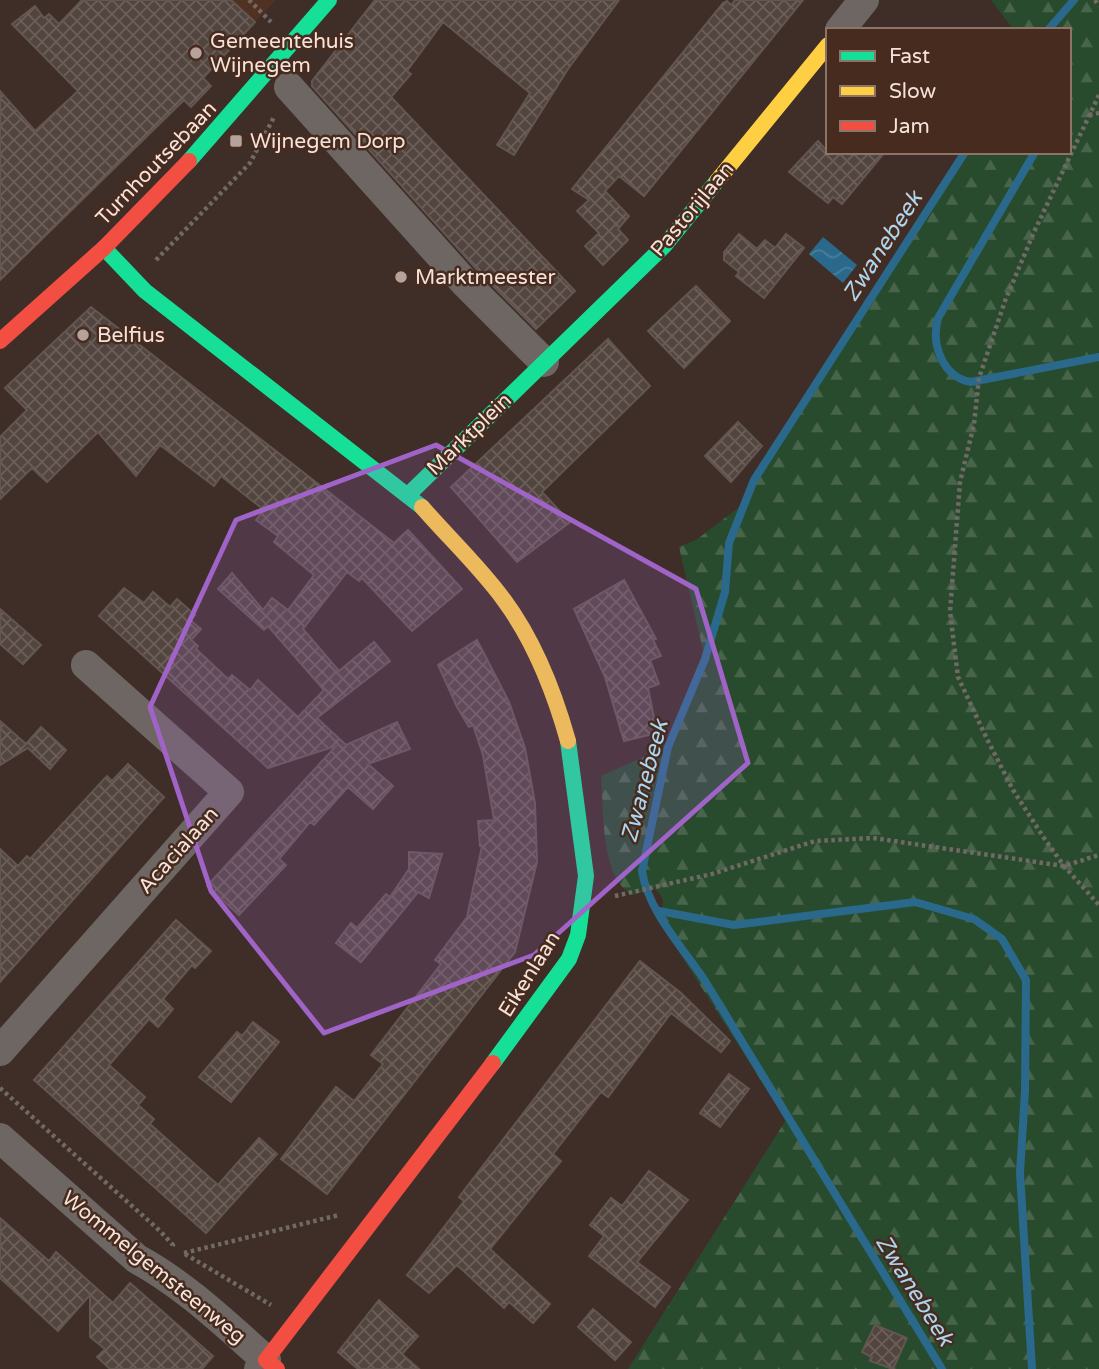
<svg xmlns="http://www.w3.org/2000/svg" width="1099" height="1369" font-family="'Varela Round',sans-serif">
  <defs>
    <pattern id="forest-firs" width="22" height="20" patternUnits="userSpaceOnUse" patternTransform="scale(1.75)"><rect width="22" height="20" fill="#284b2d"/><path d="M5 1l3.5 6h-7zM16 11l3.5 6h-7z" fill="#48654b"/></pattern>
    <pattern id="water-waves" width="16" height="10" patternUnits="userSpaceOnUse" patternTransform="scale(1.75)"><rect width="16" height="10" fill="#2a698c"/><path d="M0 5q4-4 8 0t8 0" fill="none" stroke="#4a7e9c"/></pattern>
    <pattern id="building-cross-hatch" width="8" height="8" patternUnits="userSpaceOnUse" patternTransform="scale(1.75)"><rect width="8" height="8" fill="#52443f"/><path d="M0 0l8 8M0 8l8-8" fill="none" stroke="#6c5f5a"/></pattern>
  </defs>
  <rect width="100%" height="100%" fill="#3e2e27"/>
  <path fill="#513122" d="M231,0H276L255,22Z"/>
  <path fill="url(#forest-firs)" d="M991,0H1099V1369H628L786,1120L665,930L659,918C664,904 666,899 655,889L633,895C600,879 604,810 601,776L668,746L705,659L679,547L696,540L746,502L754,480L965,152H1069V30H1014Z"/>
  <path fill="url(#water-waves)" d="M823,237L857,265L843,283L809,254Z"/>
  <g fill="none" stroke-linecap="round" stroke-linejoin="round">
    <path stroke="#2a698c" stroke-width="8" d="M1048,30L1074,0
      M1035,152L938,318C931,344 942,377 971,382L1099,357
      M659,911L734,925L915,902L974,919L1002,939L1026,980L1025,1091L1020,1173L1032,1369
      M942,1369L705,981C683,948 648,911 642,871L668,747L705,659L725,592L729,543L754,480L965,152"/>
  </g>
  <path fill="url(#building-cross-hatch)" stroke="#635550" stroke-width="2" d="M82,0H231L255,22L203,78L211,86L191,107L184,100L0,280V91L35,131L78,91L12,24L35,6L44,18L49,14L59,24Z
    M375,0H619L568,69L514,155L497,145L530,93L443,22L407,71L411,74L391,97L575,291L536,329L479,272L312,86V81Z
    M735,0H803L644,196L619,176L605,191L629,216L618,229L628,240L603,265L585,246L599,233L577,211L589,200L572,189L723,3L727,1L731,5Z
    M818,141L828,152H885L842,204L833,197L828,203L789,172Z
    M739,234L757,249L765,240L775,248L786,234L804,248L764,298L736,276L739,272L724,260V252Z
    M696,286L730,321L684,368L648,331Z
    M91,307L394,543L408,530L462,589L412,631L362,578L359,581L347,572L303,629L339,671L374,642L390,661L317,718L346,745L397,722L410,749L368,764L393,786L384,796L373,809L348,787L314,825L310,822L279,859L286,865L239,915L207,886L336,746L268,768L99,616L124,588L144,603L153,592L170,607L177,599L195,615L190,620L201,629L191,640L198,646L196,649L228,679L232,675L250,690L258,680L298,717L324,690L268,626L264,630L218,589L232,573L263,610L272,598L288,610L314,575L274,542L278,536L256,520L264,510L221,476L214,486L160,445L136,476L98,432L47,482L32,468L0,499V437L27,410L5,388Z
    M608,339L650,386L542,492L570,522L517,562L451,487Z
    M738,422L762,446L731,482L705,456Z
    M624,580L656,639L653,640L661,656L650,660L659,684L648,688L657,733L624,741L605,677L574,609Z
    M0,609L41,645L23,664L0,644Z
    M477,640L509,702L525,748L535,803L537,862L515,952L327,1194L281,1159L336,1087L354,1101L383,1064L371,1055L441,964L435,960L467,917L482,846H480L478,821L494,820L483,755L473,725L469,727L457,707L438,665Z
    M0,721L26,744L41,727L66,750L50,769L28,748L0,765Z
    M128,764L164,797L0,982V849L18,866L27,856L30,859L107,776L112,781Z
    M409,852L442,854L429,898L418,892L361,962L336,943L351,923L357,928L386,894L390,897L409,869Z
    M176,920L211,951L195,968L192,965L163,999L173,1009L158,1027L149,1019L109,1065L145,1097L138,1105L154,1119L150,1124L218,1185L259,1138L277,1154L206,1233L34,1080Z
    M640,961L681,993L730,1041L721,1052L671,1013L608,1097L601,1092L553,1154L561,1161L490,1249L550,1304L533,1323L509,1302L504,1308L457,1265L429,1293L407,1275L464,1201L459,1197Z
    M253,1022L279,1042L231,1102L199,1077L237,1032L242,1036Z
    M729,1074L749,1089L720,1127L700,1113Z
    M649,1171L688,1200L637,1262L670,1287L655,1307L589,1256L604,1236L590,1225L611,1198L622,1206Z
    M0,1218L49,1261L56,1252L113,1303L130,1283L213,1356L202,1369H110L97,1357L105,1349L90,1337V1295L58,1331L0,1278Z
    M379,1300L418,1336L402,1354L419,1369H358L338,1352Z
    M593,1309L631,1342L615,1360L578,1327Z
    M875,1325L907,1338L893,1369L870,1361L872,1357L862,1352Z"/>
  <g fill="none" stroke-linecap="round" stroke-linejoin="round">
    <path stroke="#716a64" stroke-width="4.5" stroke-dasharray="3.5 3.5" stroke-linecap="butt" d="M249,0L271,22
      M1095,0L1099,6
      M1099,95L1034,232L1005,301L979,378L974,424L960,482L950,612L958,677L986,737L1013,790L1044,838L1064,866L1099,905
      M1089,115L1099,113
      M156,260L250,163L274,117
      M615,896L712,874L815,841L873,838L1064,866L1099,855
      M0,1088L160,1231L173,1245L171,1248
      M184,1253L339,1215
      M185,1254L271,1305"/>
    <path stroke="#6d6662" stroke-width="30" d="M840,30L864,0
      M289,87L466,284L544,362
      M0,1051L229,792L86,665
      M0,1138L137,1259C185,1285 225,1324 266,1360L259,1369"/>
    <path stroke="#16e098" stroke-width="16" d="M189,161L329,0
      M104,248L145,291L422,507
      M408,495L665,245L717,181
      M493,1063L569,959L578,935L586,876L568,741"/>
    <path stroke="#ffcf43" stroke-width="16" d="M717,181L828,45
      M422,507C449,538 480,567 504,600C535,642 554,691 568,741"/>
    <path stroke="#f24e42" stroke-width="16" d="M0,341L104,248L189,161
      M277,1369L266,1360L493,1063"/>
  </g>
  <path fill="#a063c7" fill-opacity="0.2" stroke="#a063c7" stroke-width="5" stroke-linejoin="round" d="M436,445L696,589L748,763L534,955L324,1033L211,891L150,707L236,520Z"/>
  <g fill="#b5a39b" stroke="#472b1e" stroke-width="2.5">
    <circle cx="196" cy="53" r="7"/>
    <rect x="229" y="134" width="14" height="14" rx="3.5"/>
    <circle cx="401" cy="277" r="7"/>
    <circle cx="83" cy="335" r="7"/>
  </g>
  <g text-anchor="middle" stroke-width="5" stroke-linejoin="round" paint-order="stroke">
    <g font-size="21" fill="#f5e2da" stroke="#472b1e" text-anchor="start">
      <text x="210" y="48">Gemeentehuis<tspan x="210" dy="24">Wijnegem</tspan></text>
      <text x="250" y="148">Wijnegem Dorp</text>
      <text x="415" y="284">Marktmeester</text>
      <text x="97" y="342">Belfius</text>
    </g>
    <g font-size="21" fill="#f5e2da" stroke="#472b1e">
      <text transform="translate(156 163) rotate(-46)" y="7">Turnhoutsebaan</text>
      <text transform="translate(692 209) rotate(-50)" y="7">Pastorijlaan</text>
      <text transform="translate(469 434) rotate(-44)" y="7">Marktplein</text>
      <text transform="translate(178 850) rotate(-48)" y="7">Acacialaan</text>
      <text transform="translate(529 974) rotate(-58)" y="7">Eikenlaan</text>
      <text transform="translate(154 1267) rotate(39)" y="7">Wommelgemsteenweg</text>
    </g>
    <g font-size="23" font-style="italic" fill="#abd5f1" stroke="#472b1e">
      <text transform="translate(882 246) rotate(-57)" y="8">Zwanebeek</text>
      <text transform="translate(644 781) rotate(-75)" y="8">Zwanebeek</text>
      <text transform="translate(915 1290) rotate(58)" y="8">Zwanebeek</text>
    </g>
  </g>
  <rect x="826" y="28" width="245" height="126" fill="#472b1e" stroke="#8d7469" stroke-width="2"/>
  <rect x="840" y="51" width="35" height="10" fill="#16e098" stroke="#8d7469" stroke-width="2"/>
  <text x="889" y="63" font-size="21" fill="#f5e2da">Fast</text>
  <rect x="840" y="86" width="35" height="10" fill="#ffcf43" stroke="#8d7469" stroke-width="2"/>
  <text x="889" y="98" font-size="21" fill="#f5e2da">Slow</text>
  <rect x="840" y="121" width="35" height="10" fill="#f24e42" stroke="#8d7469" stroke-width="2"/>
  <text x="889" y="133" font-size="21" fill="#f5e2da">Jam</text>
</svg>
